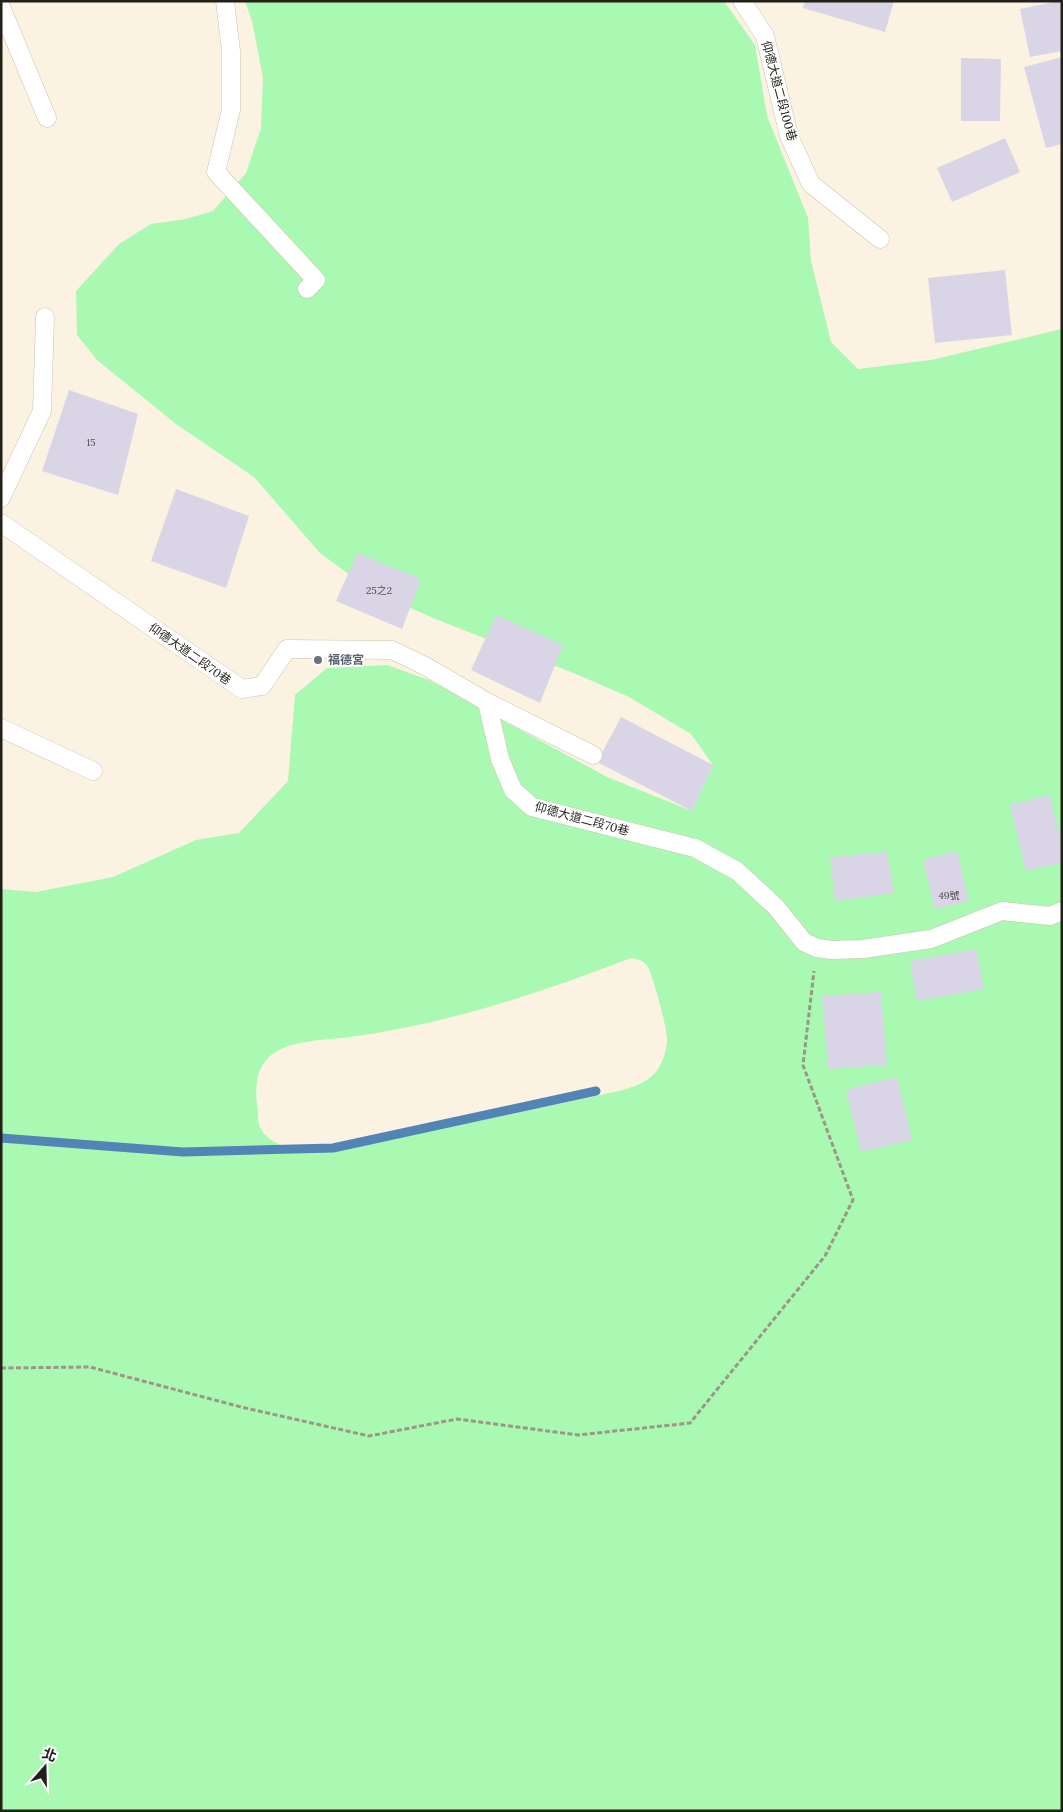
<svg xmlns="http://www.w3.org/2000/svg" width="1063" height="1812" font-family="Lora,'Noto Sans TC',serif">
  <rect width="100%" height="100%" fill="#fbf2e1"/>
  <path fill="#a9f9b2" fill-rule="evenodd" d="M245,1H724L755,45L767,116L808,218L811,261L831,342L858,369L931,360L1062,329V1811H1V889L36,892L113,877L196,840L239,833L288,781L295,695L327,668L387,665L429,680L607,777L692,811L713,765L691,734L629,697L576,674L433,618L370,590L320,553L254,477L176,424L97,360L77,335L76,291L119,244L151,224L186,219L213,211L246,173L261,128L263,78L252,21ZM631,958C638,959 643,960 647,966C653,974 667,1028 667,1039C667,1049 662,1065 656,1072C647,1083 632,1087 619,1091L483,1120L316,1153C298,1150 269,1147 260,1127C258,1123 258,1117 258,1112C255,1092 254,1070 270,1056C288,1040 326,1040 350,1037C447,1024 540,993 631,958Z"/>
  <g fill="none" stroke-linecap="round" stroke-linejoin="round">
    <path stroke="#5285b6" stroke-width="9" d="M1,1138L183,1152L333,1148L596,1091"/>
  </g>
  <path fill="#d9d5e7" d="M805,1H894L885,32L803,8Z
    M1059,1H1062V51L1030,57L1020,9Z
    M1062,57V144L1046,148L1024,67Z
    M961,58L1001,59L1000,121H961Z
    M1005,138L1020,172L952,202L937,168Z
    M1005,270L1012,335L935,343L928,278Z
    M69,390L138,414L118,495L42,471Z
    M176,489L249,516L226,588L151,561Z
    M357,553L421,579L402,629L336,601Z
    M496,615L563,645L540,703L471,670Z
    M621,717L713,765L692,811L597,762Z
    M1049,795L1062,843V863L1026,871L1010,805Z
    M957,851L969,901L935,909L923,860Z
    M887,852L894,893L835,901L830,857Z
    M976,949L984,989L917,1001L910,961Z
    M881,992L887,1065L828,1069L822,996Z
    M897,1077L912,1140L861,1152L846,1090Z"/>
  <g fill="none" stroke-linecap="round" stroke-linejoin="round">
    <defs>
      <path id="service" d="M225,1L231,51V110L216,172L316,280L307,289
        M742,1L765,36L789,136L811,184L880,239
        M1,7L47,118
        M1,498L42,411L45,317
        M1,523L242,689L262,686L287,649L392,650L427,667L487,702L500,759L513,790L532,807L695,848L737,871L776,907L804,942L817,948L832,950L863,949L931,939L1002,911L1050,916L1062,911
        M487,702L593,755
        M1,728L93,771"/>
    </defs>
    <use href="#service" stroke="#ccc4b3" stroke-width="19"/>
    <path stroke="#9c9689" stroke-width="3" stroke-dasharray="5 2.5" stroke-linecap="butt" d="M1,1368L90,1367L241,1407L369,1436L457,1419L578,1435L690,1423L825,1256L853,1200L803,1065L814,971"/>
    <use href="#service" stroke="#fff" stroke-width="18"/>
  </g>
  <circle fill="#6b7280" stroke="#fff" stroke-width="2" cx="318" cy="660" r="5"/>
  <g text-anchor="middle" stroke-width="4" stroke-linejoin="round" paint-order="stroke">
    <g font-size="10" fill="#504c4c">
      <text x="91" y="446">15</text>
      <text x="379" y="594">25之2</text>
      <text x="949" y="899">49號</text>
    </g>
    <g font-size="12" fill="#231f19" stroke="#fff">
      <text transform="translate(779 91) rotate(75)" y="4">仰德大道二段100巷</text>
      <text transform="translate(190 654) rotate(35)" y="4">仰德大道二段70巷</text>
      <text transform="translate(582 819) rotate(15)" y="4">仰德大道二段70巷</text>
    </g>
    <g font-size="12" font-weight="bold" fill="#5b616d" stroke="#fff" text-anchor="start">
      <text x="328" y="664">福德宮</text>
    </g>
  </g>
  <rect width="1063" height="1812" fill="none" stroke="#231f19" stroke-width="5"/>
  <g transform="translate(45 1767) rotate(20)" stroke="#ffffff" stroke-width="4" paint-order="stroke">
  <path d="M0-4L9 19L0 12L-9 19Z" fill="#231f19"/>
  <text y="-8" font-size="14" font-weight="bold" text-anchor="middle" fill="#231f19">北</text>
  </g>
</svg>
